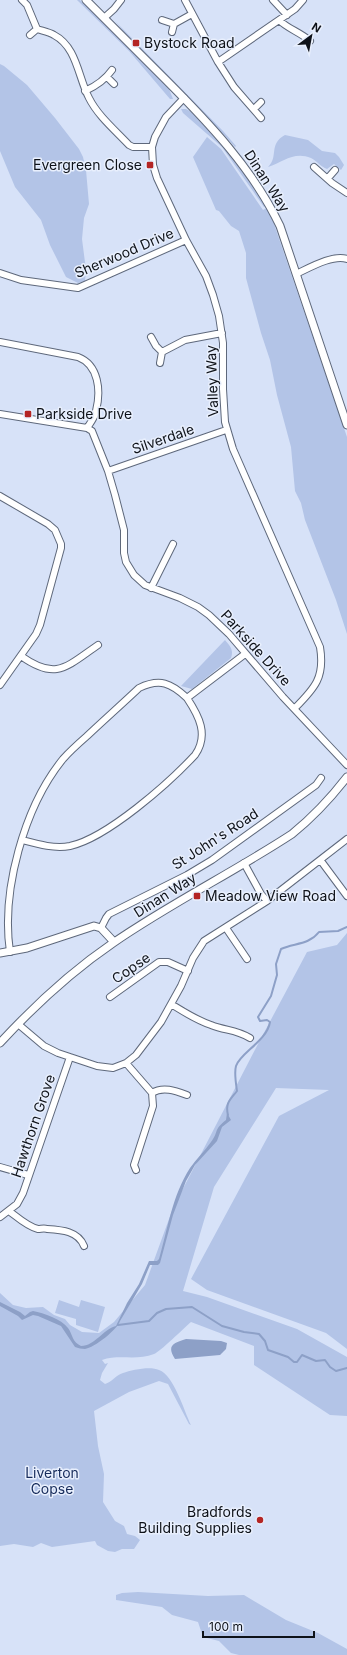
<svg xmlns="http://www.w3.org/2000/svg" width="347" height="1655" font-family="Inter,sans-serif">
  <rect width="100%" height="100%" fill="#d7e2f8"/>
  <path fill="#b3c4e7" d="M77,0H80L169,89L173,99H170L129,51Z
    M115,21L223,131L236,146L235,147L202,111L125,33Z
    M0,64L4,66L27,85L55,118L79,149L83,157L86,170L89,204L84,218L82,239L86,270L85,281L78,283L66,277L50,245L41,220L15,187L0,151Z
    M181,109H186L190,111C218,140 244,171 265,206L264,207L222,147L183,113Z
    M285,135L308,140L322,151L335,153L339,157L344,165L341,170L334,164L327,169C321,167 317,161 311,158C294,151 283,162 268,167C279,157 268,144 285,135Z
    M207,137L221,149L263,210L267,208L272,218L347,437V634L336,600L305,520L301,503L295,491L291,447L277,395L270,360L261,333L246,278V253L239,231L231,226L219,211L216,210L193,157Z
    M225,640C230,646 234,650 231,658L192,689L181,686Z
    M347,933V1349L326,1333L207,1290L191,1279L279,1116L329,1090L276,1088L214,1187L183,1291L207,1297L297,1329L347,1357V1416L330,1415L254,1365V1346L191,1322C184,1328 160,1352 154,1354C137,1361 118,1354 102,1360L105,1364L108,1363L102,1373L100,1380L105,1384C112,1382 116,1375 123,1373C132,1370 150,1366 159,1370C174,1375 184,1411 191,1425L189,1424L168,1384L159,1381L129,1392L94,1411L98,1446L104,1474L103,1502L115,1521L124,1526L127,1534L135,1536L140,1540L134,1549H122L115,1552L108,1551L97,1545L95,1541L52,1547L41,1543L33,1547L14,1544L0,1546V1293L13,1305L26,1308L43,1307L54,1315L65,1319L70,1325L82,1332L99,1333L114,1322L145,1285L173,1208L258,1044L307,952L337,945Z
    M59,1300L79,1307L81,1300L105,1307L98,1332L76,1325V1319L55,1313Z
    M138,1592L208,1596L244,1595L286,1620L318,1633L347,1649V1655H239L231,1653L219,1641L203,1637L198,1622L172,1615L162,1607L116,1600V1595L122,1593Z"/>
  <path fill="#8da0c7" d="M227,1113L231,1120L222,1127L217,1141L195,1165L186,1181L173,1215L160,1263L158,1265H150L142,1284L120,1321C118,1329 94,1348 85,1349C82,1349 78,1348 75,1347L61,1326L38,1316L33,1315L22,1320L18,1316L0,1306V1302L20,1312L25,1316L30,1312L33,1311C44,1313 61,1319 68,1328C73,1335 72,1342 81,1346C95,1346 103,1329 116,1326L127,1303L139,1284L149,1261H157L159,1259C168,1228 172,1196 190,1168C196,1159 205,1151 211,1142C219,1132 213,1130 226,1120Z
    M186,1339L221,1341L227,1343L226,1349L220,1355L175,1359C166,1345 174,1343 186,1339Z"/>
  <g fill="none" stroke-linecap="round" stroke-linejoin="round">
    <path stroke="#8da0c7" stroke-width="2" d="M228,1115C225,1103 230,1100 237,1091C236,1084 234,1073 236,1066C240,1053 267,1041 270,1022L267,1020L260,1021L258,1017L271,996L277,975L276,964L281,949C294,943 309,945 319,932L338,931L347,927
      M118,1325L149,1321L157,1313L166,1309L192,1307L222,1326L244,1332L259,1334L265,1341L268,1350L288,1357L294,1362H297L302,1355L316,1361L325,1360L330,1367L336,1371L347,1368"/>
    <defs>
      <path id="minor" d="M22,0L27,5L37,29
        M185,0L218,62L234,87L261,118
        M273,0L287,15
        M104,18L114,9L121,0
        M162,20L174,24L192,14
        M279,20C288,29 300,32 310,41
        M172,32L174,24
        M30,35L37,29C43,31 49,32 54,35C77,47 78,77 89,98C98,116 115,130 129,145L133,147H152
        M218,62L295,9L303,0
        M107,77L114,84
        M85,91C96,86 105,80 112,70
        M184,98L166,117L155,137L152,147L153,165L157,178L186,240L206,276L213,295L219,316L223,343V389L225,422L233,449L320,647C325,677 315,688 295,708
        M254,109L261,102
        M314,167L332,183L347,193
        M328,178L335,170
        M0,273L21,280L78,288L186,240
        M296,274C309,268 333,254 347,259
        M151,337L156,346L162,352L185,340L222,333
        M0,342L78,357C99,365 101,391 96,411C95,417 91,422 87,428
        M160,363L162,352
        M0,414L87,428L92,431L108,471L115,495L124,530V553L126,562L134,575L145,585L180,598L198,607L209,615L229,634L283,697L347,765
        M108,471L226,430
        M0,496L48,524L55,530L61,544V548L40,625L36,634L0,685
        M151,588L173,544
        M21,656C56,681 66,667 98,645
        M22,840C37,844 54,849 70,846C107,838 169,783 195,755C209,735 199,716 187,698
        M321,861L347,896
        M244,863L261,894L267,901
        M101,928L106,918L109,914L187,875L212,860L316,785L321,778
        M226,928L247,959
        M10,952C1,891 24,807 63,759C70,751 79,743 87,736C104,720 122,704 139,688C160,678 171,683 187,698L245,654
        M110,997L159,962H168L188,971
        M171,1004C184,1012 196,1020 211,1025C226,1031 235,1029 250,1038
        M18,1024L44,1046L58,1053L97,1066L113,1068L126,1063L136,1055L161,1022L181,986L193,958L204,941L267,901L347,839
        M126,1063L152,1093L153,1106L134,1165L136,1170
        M152,1093C163,1086 176,1091 187,1095
        M0,1167L28,1175
        M9,1211C17,1217 28,1227 38,1229C41,1229 44,1228 47,1229C62,1230 78,1231 84,1246
        M0,1217L17,1204L23,1193L70,1057"/>
      <path id="tertiary" d="M86,0C112,26 138,52 164,78C208,122 253,169 280,226L347,425
        M0,953L27,948L94,926L101,928L114,942
        M0,1043C34,1006 72,971 113,943C171,903 234,872 292,834C313,817 330,799 347,777"/>
    </defs>
    <use href="#minor" stroke="#5e687b" stroke-width="8"/>
    <use href="#tertiary" stroke="#5e687b" stroke-width="9"/>
    <use href="#minor" stroke="#fff" stroke-width="6"/>
    <use href="#tertiary" stroke="#fff" stroke-width="7"/>
  </g>
  <g fill="#b42524" stroke="#e8effd" stroke-width="1.5">
    <rect x="132" y="39" width="8" height="8" rx="2"/>
    <rect x="146" y="161" width="8" height="8" rx="2"/>
    <rect x="24" y="410" width="8" height="8" rx="2"/>
    <rect x="193" y="892" width="8" height="8" rx="2"/>
    <circle cx="260" cy="1520" r="4"/>
  </g>
  <g text-anchor="middle" stroke-width="3" stroke-linejoin="round" paint-order="stroke">
    <g font-size="14" fill="#0e1219" stroke="#e8effd" text-anchor="start">
      <text x="144" y="48">Bystock Road</text>
      <text x="142" y="170" text-anchor="end">Evergreen Close</text>
      <text x="36" y="419">Parkside Drive</text>
      <text x="205" y="901">Meadow View Road</text>
      <text x="252" y="1517" text-anchor="end">Bradfords<tspan x="252" dy="16">Building Supplies</tspan></text>
    </g>
    <g font-size="14" fill="#0e1219" stroke="#e8effd">
      <text transform="translate(267 181) rotate(57)" y="5">Dinan Way</text>
      <text transform="translate(124 253) rotate(-23)" y="5">Sherwood Drive</text>
      <text transform="translate(212 381) rotate(-92)" y="5">Valley Way</text>
      <text transform="translate(163 439) rotate(-19)" y="5">Silverdale</text>
      <text transform="translate(256 648) rotate(48)" y="5">Parkside Drive</text>
      <text transform="translate(215 839) rotate(-33)" y="5">St John's Road</text>
      <text transform="translate(165 895) rotate(-32)" y="5">Dinan Way</text>
      <text transform="translate(131 968) rotate(-35)" y="5">Copse</text>
      <text transform="translate(33 1126) rotate(-71)" y="5">Hawthorn Grove</text>
    </g>
    <g font-size="14" fill="#162b5b" stroke="#e8effd">
      <text x="52" y="1478">Liverton<tspan x="52" dy="16">Copse</tspan></text>
    </g>
  </g>
  <g transform="translate(311 36) rotate(32)" stroke="#e8effd" stroke-width="3" paint-order="stroke">
  <path d="M0-3L7 15L0 10L-7 15Z" fill="#0e1219"/>
  <text y="-6" font-size="11" font-weight="bold" text-anchor="middle" fill="#0e1219">N</text>
  </g>
  <path d="M203 1631v6h111v-6" fill="none" stroke="#0e1219" stroke-width="2"/>
  <text x="209" y="1631" font-size="12" fill="#0e1219" stroke="#e8effd" stroke-width="3" paint-order="stroke">100 m</text>
</svg>
